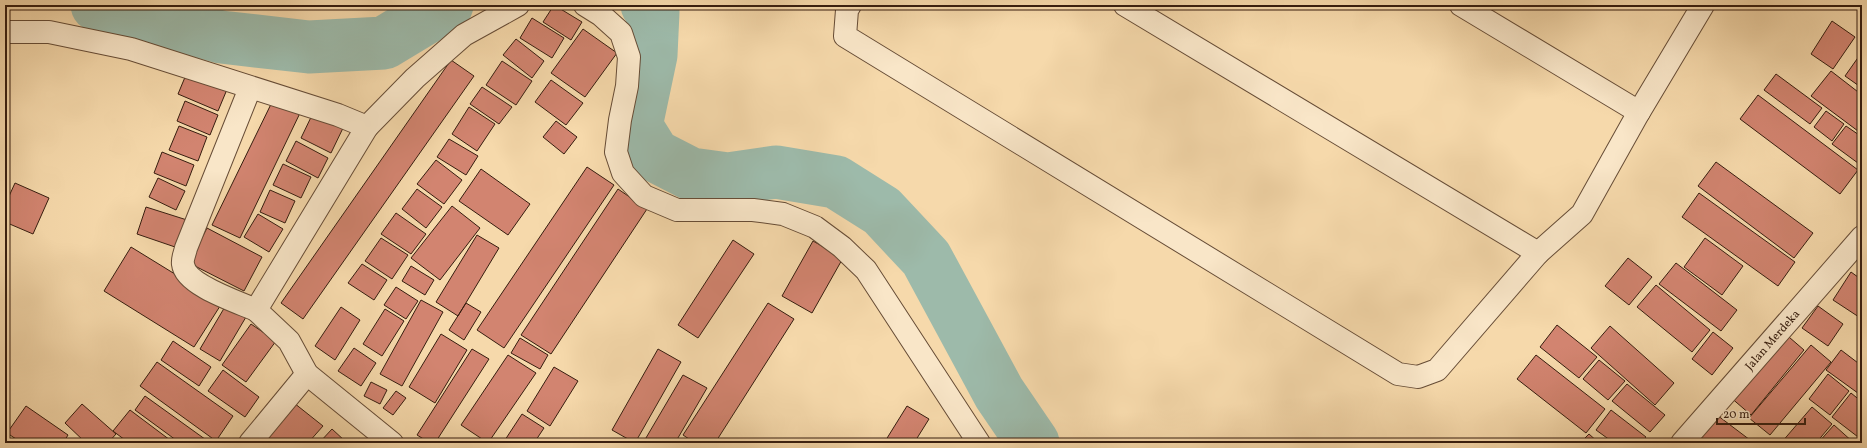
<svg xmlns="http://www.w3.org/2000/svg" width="1867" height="448" font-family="Vollkorn,serif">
  <rect width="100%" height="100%" fill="#f6d9ab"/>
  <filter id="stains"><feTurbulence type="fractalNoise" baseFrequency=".005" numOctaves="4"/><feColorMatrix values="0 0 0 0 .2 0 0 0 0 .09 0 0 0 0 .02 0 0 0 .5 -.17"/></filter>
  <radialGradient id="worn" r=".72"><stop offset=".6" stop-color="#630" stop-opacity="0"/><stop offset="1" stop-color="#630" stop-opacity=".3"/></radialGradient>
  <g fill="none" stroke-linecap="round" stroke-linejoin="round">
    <path stroke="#9dbaaa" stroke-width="53" d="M97,5L130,12L221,37L309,47L384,43L447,5
      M647,5L653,12L651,55L636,126L654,155L691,174L728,179L776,172L836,182L882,211L926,258L999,393L1033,443"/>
  </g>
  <path fill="#d28470" stroke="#361d0f" d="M554,5L582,22L571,40L543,22Z
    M532,18L564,38L552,58L520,38Z
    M1832,21L1855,37L1833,69L1811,54Z
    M583,29L617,53L585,97L551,73Z
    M516,39L544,61L532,78L503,55Z
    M1862,52V88L1845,76Z
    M451,60L474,76L303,319L281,303Z
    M502,61L532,81L516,105L486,85Z
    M188,70L228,87L218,111L178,94Z
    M1831,71L1862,95V134L1811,96Z
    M1776,74L1822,108L1810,124L1764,90Z
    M551,80L583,103L566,125L535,102Z
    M482,87L512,107L499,124L470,104Z
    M1758,95L1858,170L1840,194L1740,119Z
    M274,98L301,111L240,238L212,225Z
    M185,101L218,115L210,135L177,121Z
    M469,107L495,124L477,151L452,134Z
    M314,111L344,126L331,153L301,138Z
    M1826,111L1844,124L1832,141L1814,127Z
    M556,121L577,137L564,154L543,137Z
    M179,126L207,137L198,161L169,150Z
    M1846,126L1862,137V166L1832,144Z
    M449,139L478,156L466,175L437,157Z
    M296,141L328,158L318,178L286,161Z
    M162,152L194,165L186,186L154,173Z
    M436,160L462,180L444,204L417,184Z
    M1716,162L1813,233L1794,258L1698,186Z
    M283,164L311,177L301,198L273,185Z
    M587,167L614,185L504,348L477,330Z
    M481,169L530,204L508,235L459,201Z
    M158,178L185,191L176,210L149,197Z
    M15,183L49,198L33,234L5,222V205Z
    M417,189L442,207L426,228L402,209Z
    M618,189L647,209L551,354L521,335Z
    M270,190L295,201L285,223L260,212Z
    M1699,193L1795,262L1778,286L1682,217Z
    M452,206L480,228L440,280L411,258Z
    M146,207L187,220L178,248L137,234Z
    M396,213L426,234L411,254L381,234Z
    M258,214L283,229L269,252L244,237Z
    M207,228L262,257L244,291L189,263Z
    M477,235L499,248L458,316L436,302Z
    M381,238L408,255L392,279L365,261Z
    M1705,238L1743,266L1722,295L1684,267Z
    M733,240L754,254L698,338L678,325Z
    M813,241L843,258L812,313L782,296Z
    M131,247L222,303L194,347L104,291Z
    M1628,258L1652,277L1629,305L1605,286Z
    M1676,263L1737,310L1721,331L1659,284Z
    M362,264L387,280L374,300L348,283Z
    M411,266L434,280L425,295L402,281Z
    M1851,272L1862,280V319L1833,300Z
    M1656,285L1710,330L1692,352L1637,307Z
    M396,287L418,301L406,319L384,305Z
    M421,300L443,312L402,386L380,374Z
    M466,303L481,312L464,340L449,330Z
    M768,303L794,319L715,443H695L683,435Z
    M226,305L246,317L220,361L200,349Z
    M1818,306L1843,324L1828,346L1802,328Z
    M341,307L360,320L335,360L315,346Z
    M385,309L404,321L382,356L363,344Z
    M251,324L276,341L246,382L222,365Z
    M1557,325L1597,357L1579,378L1540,347Z
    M1610,326L1674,383L1655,405L1591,348Z
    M1782,331L1804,350L1751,415L1729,396Z
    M1713,332L1733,348L1712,375L1692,359Z
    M441,334L467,350L435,403L409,387Z
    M520,338L548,355L540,369L511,353Z
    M173,341L211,367L199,386L161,360Z
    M1811,345L1831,362L1770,435L1749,418Z
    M354,348L376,363L361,386L338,371Z
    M472,349L489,359L435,443H430L417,435Z
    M658,349L681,362L635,443L612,430Z
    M1841,350L1862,366V396L1826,370Z
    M508,355L536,373L488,443L461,425Z
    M1536,355L1605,409L1586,433L1517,379Z
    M1599,360L1625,381L1608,400L1583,379Z
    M157,362L233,416L216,441L140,386Z
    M554,367L578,381L550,426L527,411Z
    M223,370L259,397L245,417L208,391Z
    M1828,374L1849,391L1830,415L1809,399Z
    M683,375L707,388L675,443H643Z
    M371,382L387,390L380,404L364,396Z
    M1627,384L1665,415L1650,432L1612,401Z
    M396,391L406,398L393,415L383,408Z
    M1851,393L1862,402V440L1832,417Z
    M145,396L209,442L180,443L135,410Z
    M294,403L323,426L308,443H261Z
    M82,404L116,434L108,443H86L65,423Z
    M26,406L68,435L63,443H22L7,433Z
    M907,406L929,419L914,443H884Z
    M1812,407L1832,424L1816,443H1781Z
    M130,410L174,443H129L113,431Z
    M1611,410L1646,437L1641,443H1614L1596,430Z
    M1713,412L1754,443H1704L1695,437Z
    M522,414L544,428L534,443H503Z
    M1834,425L1854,443H1818Z
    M332,429L345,441L344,443H319Z
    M1589,434L1599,443H1580Z"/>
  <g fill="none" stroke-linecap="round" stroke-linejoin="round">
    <defs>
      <g id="minor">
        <path d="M585,5L601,15L621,33L629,57L627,86L620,120L616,152L623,173L644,196L677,210H753L783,214L815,227L842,247L866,270L979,443"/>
        <path d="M850,5L847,10L845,36L1398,374L1418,377L1437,370L1538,253L1582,214L1639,112L1703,5"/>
        <path d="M1125,5L1538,253"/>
        <path d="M1461,5L1639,112"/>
        <path d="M5,32H49L131,49L338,115L367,127L415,78L464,35L518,5"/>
        <path d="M250,88L186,248C185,253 182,259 183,264C185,285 238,302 256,310"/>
        <path d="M367,127L256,310L289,341L307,374L392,443"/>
        <path d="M250,443L307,374"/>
        <path id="s1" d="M1682,443L1862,237"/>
      </g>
    </defs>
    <use href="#minor" stroke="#664c36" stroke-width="24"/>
    <use href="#minor" stroke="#f9e6c8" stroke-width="22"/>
  </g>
  <g text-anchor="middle" stroke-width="3.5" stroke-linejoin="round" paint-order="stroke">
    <g font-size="12" fill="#361d0f" stroke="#f9e6c8">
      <text dy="4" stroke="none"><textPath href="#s1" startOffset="137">Jalan Merdeka</textPath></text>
    </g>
  </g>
  <rect width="1867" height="448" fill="none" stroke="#f6d9ab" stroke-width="20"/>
  <rect x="6" y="6" width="1855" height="436" fill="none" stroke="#361d0f" stroke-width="2"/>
  <rect x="10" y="10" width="1847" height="428" fill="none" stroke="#361d0f"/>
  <path d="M1717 418v6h88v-6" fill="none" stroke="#361d0f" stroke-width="2"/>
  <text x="1723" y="418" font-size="12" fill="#361d0f" stroke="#f9e6c8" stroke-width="3" paint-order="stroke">20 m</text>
  <rect width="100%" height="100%" filter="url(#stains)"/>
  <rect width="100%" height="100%" fill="url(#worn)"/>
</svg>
